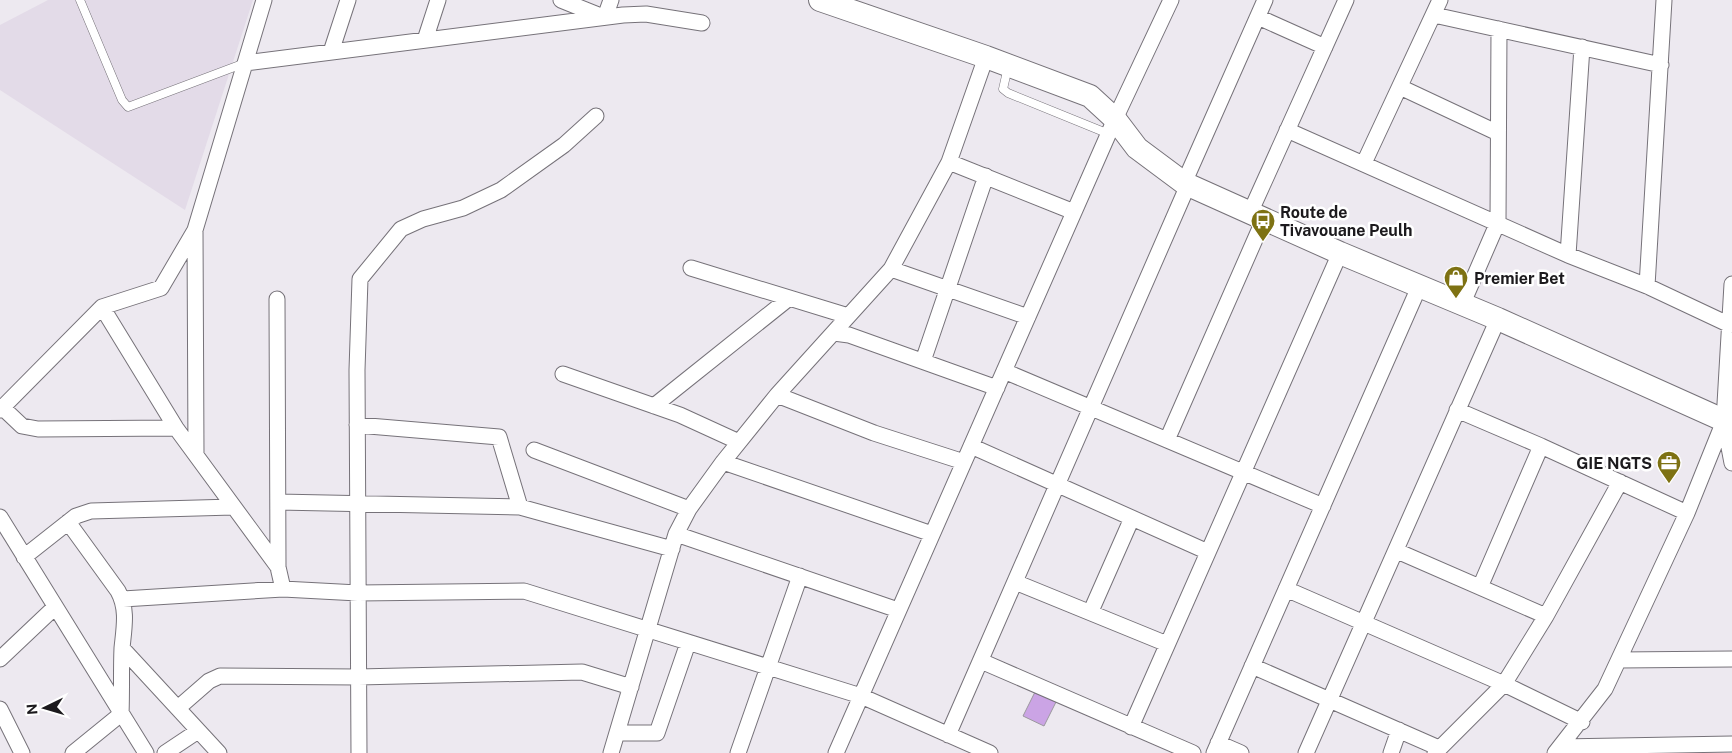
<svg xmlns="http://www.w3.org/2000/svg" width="1732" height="753" font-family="'Public Sans',sans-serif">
  <rect width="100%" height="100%" fill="#ede9f0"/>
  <path fill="#e3dbe8" d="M48,0H253L185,210L0,90V25Z"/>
  <path fill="#cba4e5" stroke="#9b989e" d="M1038,686L1059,696L1044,726L1023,716Z"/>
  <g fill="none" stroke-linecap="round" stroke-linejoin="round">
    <defs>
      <path id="lane" d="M80,0L122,100L128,107L245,63
        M1008,67L1003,89L1008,93L1109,134"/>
      <path id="street" d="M561,0L603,17
        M1434,15L1661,65
        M605,17L611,0
        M1258,17L1325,47
        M425,40L438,0
        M331,52L348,0
        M245,63L623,15L646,14L702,23
        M1400,87L1498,133
        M1287,130L1568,255L1647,286L1730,325
        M949,162L1074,212
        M1364,163L1440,0
        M1184,183L1265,0
        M1250,213L1346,0
        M195,230L196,455
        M1568,255L1582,47
        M691,268L848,316
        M891,269L1028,317
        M1732,284L1724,421L1732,463
        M1647,286L1664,0
        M277,299L278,567
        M1462,305L1498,222L1499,29
        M102,307L176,428L278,567L283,589
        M834,333L849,335L997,388
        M923,361L986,176
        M1004,371L1323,506
        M563,374L680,415L739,442
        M777,395L874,433L964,462
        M654,406L788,299
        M4,409L22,426L38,429L176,428
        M0,410L102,307L161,288L195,230L264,0
        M1457,410L1541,446L1687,513
        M357,425L499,437L520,507
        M1167,440L1264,219
        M971,446L1208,552
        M534,450L689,509
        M723,462L932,534
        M278,502L520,507L672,549
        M0,517L146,753
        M68,522L118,591C128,609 124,628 122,648C121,670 122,692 121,714L73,753
        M676,534L898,610
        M1397,551L1546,616
        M24,557L76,516L91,511L233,507
        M1015,582L1167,644
        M1480,587L1541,446
        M1286,589L1504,684L1582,722
        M123,599L283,589L358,593L524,591L861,696L990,753
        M1091,611L1132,518
        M122,648L219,753
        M0,659L55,607
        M1619,660L1732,659
        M981,661L1193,753
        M1252,666L1439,748
        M178,708L209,681L220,676L358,677L582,672L631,687
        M0,709L22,753
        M1131,727L1340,253
        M618,733H657L688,643
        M948,735L1188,185
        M1218,743L1241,753
        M1560,747L1732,744
        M165,753L198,731
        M359,753L357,370L360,279L401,229L423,219L463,208L501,190L564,145L596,116
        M611,753L676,534L689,509L723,462L777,395L891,269L949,162L986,57
        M738,753L800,576
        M836,753L1115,119L1171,0
        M1214,753L1419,287
        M1306,753L1498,319
        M1391,753L1399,730
        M1435,753L1504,684L1546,616L1620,482
        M1555,753L1605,689L1687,513L1724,421"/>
      <path id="primary" d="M820,0L986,57L1090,96L1115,119L1137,148L1184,183L1340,253L1498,319L1732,424"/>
    </defs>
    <use href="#lane" stroke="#767279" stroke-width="9"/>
    <use href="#street" stroke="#767279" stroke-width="17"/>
    <use href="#primary" stroke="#767279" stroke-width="24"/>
    <use href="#lane" stroke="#fff" stroke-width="8"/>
    <use href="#street" stroke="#fff" stroke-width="15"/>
    <use href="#primary" stroke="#fff" stroke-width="22"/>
  </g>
  <defs>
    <symbol id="bus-pin" viewBox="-11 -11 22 30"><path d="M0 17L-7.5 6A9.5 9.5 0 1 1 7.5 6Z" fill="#7e7213" stroke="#fff"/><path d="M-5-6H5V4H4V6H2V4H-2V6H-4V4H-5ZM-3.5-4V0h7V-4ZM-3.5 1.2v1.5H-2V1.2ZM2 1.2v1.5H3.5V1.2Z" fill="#fff"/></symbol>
    <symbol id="shop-pin" viewBox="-11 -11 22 30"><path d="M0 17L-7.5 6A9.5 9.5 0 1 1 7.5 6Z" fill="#7e7213" stroke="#fff"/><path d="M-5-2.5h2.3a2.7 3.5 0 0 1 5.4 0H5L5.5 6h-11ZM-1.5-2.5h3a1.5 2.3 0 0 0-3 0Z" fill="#fff"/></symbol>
    <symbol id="office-pin" viewBox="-11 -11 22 30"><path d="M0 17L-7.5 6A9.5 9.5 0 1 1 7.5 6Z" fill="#7e7213" stroke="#fff"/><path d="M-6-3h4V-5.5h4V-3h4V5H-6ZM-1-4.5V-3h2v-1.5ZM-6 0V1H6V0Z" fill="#fff"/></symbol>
  </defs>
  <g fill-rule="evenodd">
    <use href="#bus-pin" x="1249" y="207" width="28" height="38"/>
    <use href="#shop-pin" x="1442" y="264" width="28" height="38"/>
    <use href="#office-pin" x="1655" y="449" width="28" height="38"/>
  </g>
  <g text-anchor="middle" stroke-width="5" stroke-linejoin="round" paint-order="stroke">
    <g font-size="16" font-weight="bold" fill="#1c1a1d" stroke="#fff" text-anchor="start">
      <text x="1280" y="218">Route de<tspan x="1280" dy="18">Tivavouane Peulh</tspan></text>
      <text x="1474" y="284">Premier Bet</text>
      <text x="1652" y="469" text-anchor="end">GIE NGTS</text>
    </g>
  </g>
  <g transform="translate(45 708) rotate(265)" stroke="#ffffff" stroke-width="4" paint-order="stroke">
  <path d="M0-4L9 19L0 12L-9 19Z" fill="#1c1a1d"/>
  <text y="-8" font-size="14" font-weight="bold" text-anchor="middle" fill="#1c1a1d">N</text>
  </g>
</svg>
